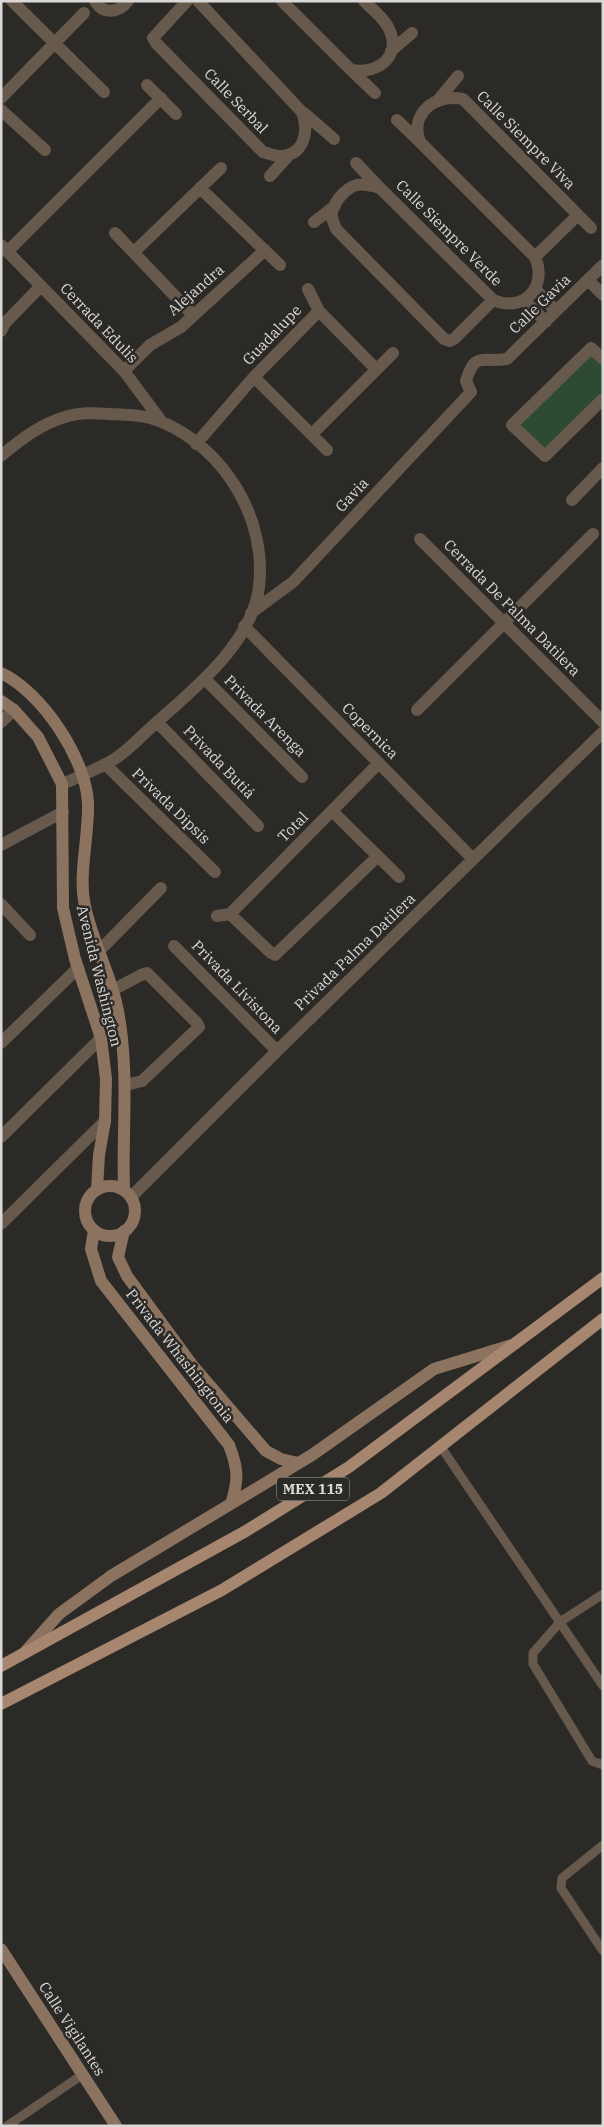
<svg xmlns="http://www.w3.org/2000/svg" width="604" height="2127" font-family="'IBM Plex Serif',serif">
  <rect width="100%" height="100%" fill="#2c2a27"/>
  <path fill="#2d4a34" d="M591,341L603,353V404L545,461L506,426Z"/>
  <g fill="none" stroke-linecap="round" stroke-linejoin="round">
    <path stroke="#68594d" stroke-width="9" d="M441,1447L603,1686
      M603,1594L560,1622L533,1653V1664L592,1761L603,1765
      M603,1845L562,1878L561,1888L603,1951
      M7,2126L82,2075"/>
    <path stroke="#68594d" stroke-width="12" d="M12,1L104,92
      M95,1C103,15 119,13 128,1
      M187,1L153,38L156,43L263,152C268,153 274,156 279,156C305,156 309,131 302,112L198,1
      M282,1L351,70C379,75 403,55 388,27C383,17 372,9 364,1
      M391,51L412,33
      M351,70L375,93
      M147,85L176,114
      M1,98L84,13
      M439,99L458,76
      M1,110L45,150
      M304,113L334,139
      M397,120L420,142
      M356,163L380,188
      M270,176L290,154
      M200,188L280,265
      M314,222L335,206
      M115,233L193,315
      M1,245L124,371L162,422
      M7,252L161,98
      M134,252L221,168
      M535,257L578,215
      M588,280L603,295
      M308,289L319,311L376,369
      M535,289L556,311
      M493,300L454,339L450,341L444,339L336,229C335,226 333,221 332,218C330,205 345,188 357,185C364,183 373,186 380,188L493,300C524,313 548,287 535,257L420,142C409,113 436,93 463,99L591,228
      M524,300L546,322
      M1,331L5,323L41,286
      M603,359L591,348L512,425L545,456L603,399
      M124,371L150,345L181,327L265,250
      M254,377L327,450
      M312,434L393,353
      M196,444L254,377L319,311
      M1,456C21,439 41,424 65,417C80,412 95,413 110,414C128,415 146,415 162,422C225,449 267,519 259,587C252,643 195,688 156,723C143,734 130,749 116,758C99,769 80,776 62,784
      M572,500L603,468
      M420,539L603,722
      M251,613L293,582L471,392L466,381C475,351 482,363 507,359L603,265
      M244,626L473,859
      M205,679L302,777
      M417,710L593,534
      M1,722L14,710
      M157,722L258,826
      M105,764L215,872
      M332,811L399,877
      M1,845L63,812
      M1,904L30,935
      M230,914L379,763
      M230,914L271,953L275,955L378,856
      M217,916L230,914
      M174,946L277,1051
      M99,951L161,888
      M111,991L141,975L147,973L197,1023L199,1027L142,1081L126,1085
      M1,1043L78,968
      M1,1137L101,1038
      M131,1197L277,1051L603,732
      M1,1224L105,1121"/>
    <path stroke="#8b7360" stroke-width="12" d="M1,673C42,692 86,759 88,803C89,834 79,872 84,901C91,941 113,977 119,1017C129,1076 122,1131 124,1190
      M1,701L14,710L38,737L62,784L63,908L75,959L101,1038L106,1079L105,1121L99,1155L97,1189
      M85 1211a25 25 0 1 1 50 0a25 25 0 1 1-50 0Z
      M94,1230L91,1249L101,1281L229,1445C238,1468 239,1479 231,1504
      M124,1231L118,1257L127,1276L193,1366L266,1451L281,1459L298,1463
      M26,1651L59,1614L111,1576L312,1455L434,1369L512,1345
      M1,1949L116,2126"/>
    <path stroke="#a6866e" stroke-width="12" d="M1,1666L246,1531L349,1467L603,1278
      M1,1704L222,1590L381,1493L603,1319"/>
  </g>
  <g text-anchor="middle" stroke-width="5" stroke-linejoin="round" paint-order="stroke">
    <rect fill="#2c2a27" stroke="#a6a4a2" stroke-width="1" x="277" y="1477.5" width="72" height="23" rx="4"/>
    <g font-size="14" font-weight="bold" fill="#dad9d7">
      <text x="313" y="1494">MEX 115</text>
    </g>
    <g font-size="15" fill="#dad9d7" stroke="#2c2a27">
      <text transform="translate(236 101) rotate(46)" y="5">Calle Serbal</text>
      <text transform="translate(526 140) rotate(45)" y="5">Calle Siempre Viva</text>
      <text transform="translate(449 233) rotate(45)" y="5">Calle Siempre Verde</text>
      <text transform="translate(196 290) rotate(-41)" y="5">Alejandra</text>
      <text transform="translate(540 304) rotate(-44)" y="5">Calle Gavia</text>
      <text transform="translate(99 323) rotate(46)" y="5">Cerrada Edulis</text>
      <text transform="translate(272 335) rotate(-46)" y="5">Guadalupe</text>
      <text transform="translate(352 495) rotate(-47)" y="5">Gavia</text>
      <text transform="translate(512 608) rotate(45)" y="5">Cerrada De Palma Datilera</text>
      <text transform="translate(265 716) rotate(45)" y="5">Privada Arenga</text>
      <text transform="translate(370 731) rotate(45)" y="5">Copernica</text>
      <text transform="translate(219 762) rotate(46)" y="5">Privada Butiá</text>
      <text transform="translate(171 806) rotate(44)" y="5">Privada Dipsis</text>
      <text transform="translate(293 827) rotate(-45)" y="5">Total</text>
      <text transform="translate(355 952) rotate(-44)" y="5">Privada Palma Datilera</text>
      <text transform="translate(99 976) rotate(76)" y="5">Avenida Washington</text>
      <text transform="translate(237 987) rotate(46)" y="5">Privada Livistona</text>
      <text transform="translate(180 1356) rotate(52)" y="5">Privada Whashingtonia</text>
      <text transform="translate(72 2029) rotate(57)" y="5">Calle Vigilantes</text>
    </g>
  </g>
  <rect width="604" height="2127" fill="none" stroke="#dad9d7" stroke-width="5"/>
</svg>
